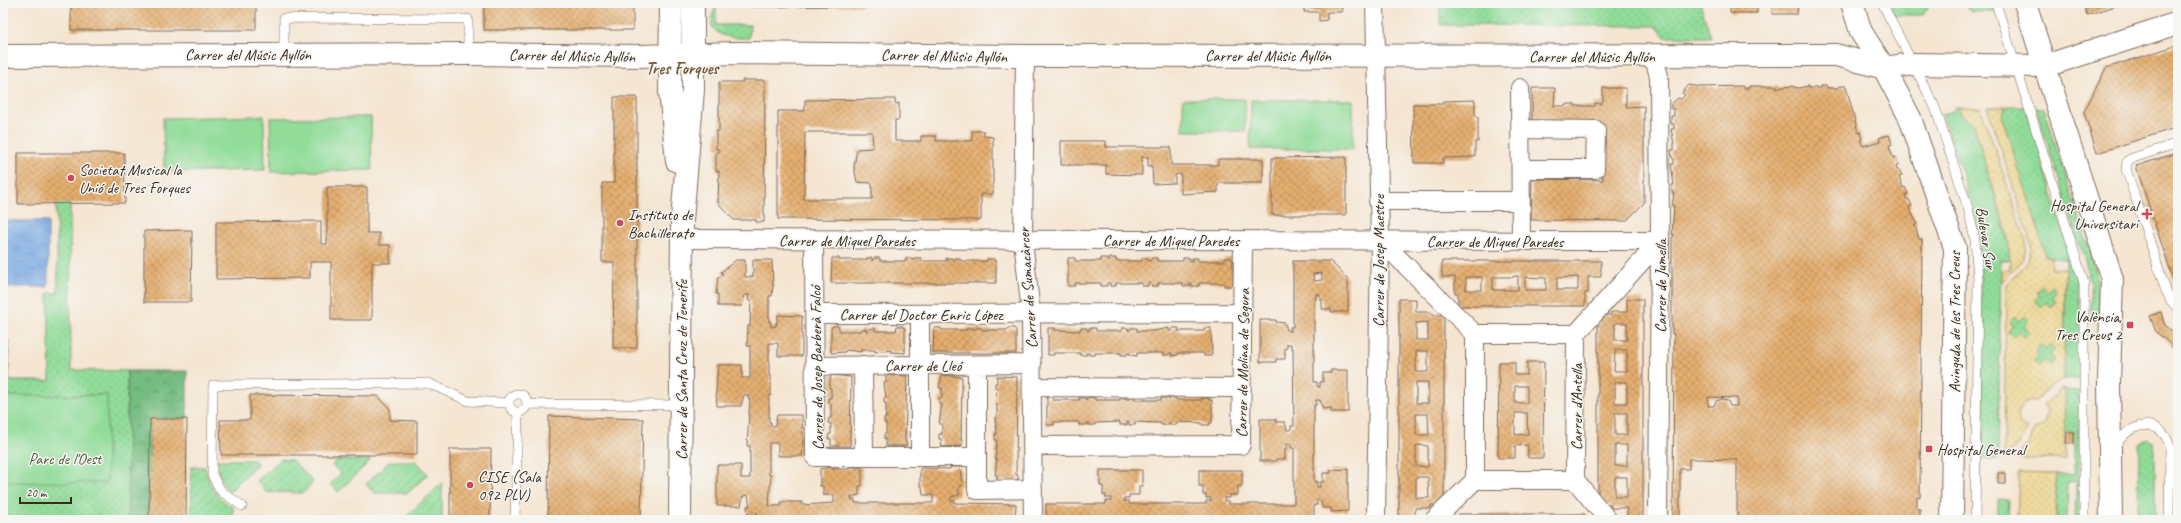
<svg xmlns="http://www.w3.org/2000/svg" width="2181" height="523" font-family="Caveat,sans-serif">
  <defs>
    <pattern id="grass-dots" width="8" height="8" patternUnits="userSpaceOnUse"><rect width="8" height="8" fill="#91dc99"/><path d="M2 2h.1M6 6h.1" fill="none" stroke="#7ebd83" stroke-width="1.8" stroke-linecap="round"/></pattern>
    <pattern id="forest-crowns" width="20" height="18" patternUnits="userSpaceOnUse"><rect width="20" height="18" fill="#74bc81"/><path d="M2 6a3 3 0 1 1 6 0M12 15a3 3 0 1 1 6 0" fill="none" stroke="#609969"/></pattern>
    <pattern id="sand-dots" width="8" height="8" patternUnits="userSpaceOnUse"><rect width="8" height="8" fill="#eeda9e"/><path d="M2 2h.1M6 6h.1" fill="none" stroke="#cdbb88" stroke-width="1.8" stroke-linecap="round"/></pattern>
    <pattern id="garden-furrows" width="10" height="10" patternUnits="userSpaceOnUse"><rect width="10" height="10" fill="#91dc99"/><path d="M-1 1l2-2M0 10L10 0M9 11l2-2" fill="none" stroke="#7ebd83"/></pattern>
    <pattern id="water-ripples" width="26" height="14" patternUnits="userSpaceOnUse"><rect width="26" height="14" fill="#79a7e2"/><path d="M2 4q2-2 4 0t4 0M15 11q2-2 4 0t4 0" fill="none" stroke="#6488b7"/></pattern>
    <pattern id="building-cross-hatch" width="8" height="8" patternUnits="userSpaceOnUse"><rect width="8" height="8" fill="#e5af6f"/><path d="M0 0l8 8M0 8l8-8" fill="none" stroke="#bb8f5b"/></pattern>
  </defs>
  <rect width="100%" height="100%" fill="#f6f6f2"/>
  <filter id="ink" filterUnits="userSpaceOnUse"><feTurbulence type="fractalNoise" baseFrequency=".025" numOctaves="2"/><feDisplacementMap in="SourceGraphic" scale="8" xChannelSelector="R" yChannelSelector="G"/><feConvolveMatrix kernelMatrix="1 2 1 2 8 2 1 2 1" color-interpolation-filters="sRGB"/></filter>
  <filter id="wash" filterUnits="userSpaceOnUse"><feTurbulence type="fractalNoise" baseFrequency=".012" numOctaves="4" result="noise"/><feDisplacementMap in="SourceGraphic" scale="16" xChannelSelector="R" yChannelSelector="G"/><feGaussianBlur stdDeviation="0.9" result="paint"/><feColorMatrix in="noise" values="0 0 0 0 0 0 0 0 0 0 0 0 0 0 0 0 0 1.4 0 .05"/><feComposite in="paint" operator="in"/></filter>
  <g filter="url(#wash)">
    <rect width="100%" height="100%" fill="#f5e5d1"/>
    <path fill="url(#grass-dots)" stroke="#66835c" d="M1440,3H1700L1711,37H1665L1656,26L1440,25Z
      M1889,3H1927L1928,8L1923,15H1894Z
      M1964,3H1992L1995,11L1971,12Z
      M716,7V25H750L749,38C729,39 700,35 716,7Z
      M1954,107H1959L1961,114L1974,125L2009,244L2010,260H2001L1998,459H1981L1980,240L1962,172L1942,114L1955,110Z
      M2005,107H2026L2076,275L2080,308L2081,378L2064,379L2066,258L2045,257L2040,235L2002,117Z
      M2036,108H2044L2096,270L2100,315H2091L2090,285L2086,264Z
      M56,203H70L71,370L127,371L128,520H3V341H9V381H50L48,293H58Z
      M2042,286H2052L2057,291V302L2051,307L2041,308L2035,301L2040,296L2037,292Z
      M2015,316H2024L2030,321L2029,332L2024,337H2014L2007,331L2012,326L2009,322Z
      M2041,345H2050L2055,350V360L2050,366H2040L2033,360L2038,355L2035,351Z
      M2064,390L2079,391V520H2075L2076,481L2068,482L2067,520H2056V474H2074V432H2064Z
      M2148,439L2153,443L2155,450V520H2138L2139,443Z
      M1998,499L2009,500L2008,520H1998Z"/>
    <path fill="url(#forest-crowns)" stroke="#587350" d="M127,371H187V419H150L149,520H128Z"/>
    <path fill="url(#sand-dots)" stroke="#94825e" fill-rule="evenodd" d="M1959,107L1981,108L2026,241C2028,259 2012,270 2001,282V270H2010L2009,244L2006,230L1974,125L1961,114Z
      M1987,107H2005L2002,117L2040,235L2045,257H2051V268L2065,269L2064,379L2044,391L2036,401C2018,400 2010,420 2027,429L2019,444L2004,457L2006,284C2019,272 2032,262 2031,243ZM2042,286L2047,291L2052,286L2057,291L2052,297L2057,302L2051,307L2047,302L2041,307L2035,301L2040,296L2037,292ZM2024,316L2029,321L2024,326L2029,332L2024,337L2019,332L2014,337L2007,331L2012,326L2009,322L2015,317L2019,321ZM2041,345L2045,350L2051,345L2055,350L2050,355L2055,360L2050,366L2045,361L2040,366L2033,360L2038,355L2035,351Z
      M2064,388L2065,459H2015L2030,442L2034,430L2045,424L2048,412L2043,404Z
      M2019,473L2056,474V520H2017Z"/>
    <path fill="url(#garden-furrows)" stroke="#66835c" d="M281,459L292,460L313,482L303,493L266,492L257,481Z
      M216,460H254L257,464L229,492L220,479Z
      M337,460H371L338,492L330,484L341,474L332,465Z
      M390,461H416L428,474L408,493H374L366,484Z
      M191,467H205C209,485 216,499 233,507V520H194L192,517Z
      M442,483V520H408V515Z"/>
    <path fill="#91dc99" stroke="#66835c" d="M1183,99H1245V131H1183Z
      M1251,100H1353V149H1250Z
      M264,116L265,170L164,172L163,118Z
      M371,117L372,170L271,172L270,118Z
      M107,395V483L3,482V396Z"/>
    <path fill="url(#water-ripples)" stroke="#5a6880" d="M3,221H48V287H3Z"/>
    <g id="blocks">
      <path fill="url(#building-cross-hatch)" fill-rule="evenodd" d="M71,3H256V30H71Z
        M484,3H633V30H484Z
        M750,3H863V6L750,7Z
        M1304,3H1342V12H1327V20L1319,21V12H1304Z
        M1730,3H1757V13H1730Z
        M1772,3H1798L1797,14H1772Z
        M2083,3H2125L2087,15Z
        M2178,45V127L2097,153L2084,112L2106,68Z
        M742,80H765L764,222H756V220H734L718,203L719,171H716V152H719V149H716V131H719V82H743Z
        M1689,85L1701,87L1743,86V88H1749V86H1777V88L1791,86L1798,88L1808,86V88H1820V86H1827V88H1838L1839,86H1846L1858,132H1860L1862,140H1860L1863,146L1880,141L1879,138L1889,135L1892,144L1889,145L1893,158L1896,157L1898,165L1896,166L1897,170L1899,169L1902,176L1899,177L1903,188L1905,187L1908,194L1905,195L1907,200L1909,199L1912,206L1909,207L1917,224L1915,225L1919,239H1922L1920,497H1917V509H1920V520H1737V460L1697,459H1689V469H1680V520H1673L1674,334H1672V237H1674V234L1672,235L1674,206H1672L1674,193H1672V185H1674L1671,164H1674V159L1672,158L1671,150H1674V144L1671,129H1674V124H1671V116H1674V109H1671V104L1678,98L1681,99L1685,95L1682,93ZM1708,397L1737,398V406H1730L1728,401L1722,399L1716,401L1714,406H1708Z
        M1532,88H1555L1554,106H1566V104H1575V106H1595V103L1601,104L1603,101V88H1626V107L1644,106V203L1626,221L1531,220L1532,179L1603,180V129H1532Z
        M614,97H637V348H613L614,262H602V183H614Z
        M895,99V104L899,103V120H895V141H921V136H936V141H972V131H984V136L993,137V194H981V220L778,219V111H805V100ZM805,132H872L873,148L857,149L854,167L857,182L872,183V199H804Z
        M1475,100V116H1478V142H1475V157L1443,158V163H1414L1413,104H1443V101Z
        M1061,141H1106V147H1171V165H1218V159H1263V183H1218V192L1181,194V174L1175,175V183L1153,184L1152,166H1148V157H1142V175L1106,174V165H1061Z
        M18,153H124L125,203L18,204Z
        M2174,154L2178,167V294L2136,166Z
        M1346,157V215H1272V158Z
        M327,187H367V233H379V245H390V263H372V320H331V262H310V278L216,279V222L321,221V244H327Z
        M192,230L191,302H144V231Z
        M832,258H839V260H866V258H872V261L874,258H880V261H906V258H912V261L914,258H921V261H946V258H952L954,261V258H960L961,261H987V259H994V261H996V283H831Z
        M1068,258H1075V261H1100V258H1107V261H1110L1109,258H1116V261H1142V258H1148V261H1151V258H1157V261H1183V258H1190L1189,261H1192V258H1198V261H1224V258H1231L1233,261V283L1231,286H1224V283H1199V286H1192V283H1190V286H1183V283H1158V286H1151V283H1148V286H1142V283H1116V286H1110V283H1107V286H1101V283H1075V286H1068Z
        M736,260H745V277H753V260H772L773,285L772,296H769V322H771V327L776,326L778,315L802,316V356H778V343H769V376L771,375V396H769V422H771V426H775L777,415H802L803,442L802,456H778V443H769V475H771L769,506H781V502H802V505L834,503V495H823V486H820V469L832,467V469H851V467H861L862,469V486H859V495L851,497V500H855V503H933V495H923L922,486H920V469L922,468L950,469V467H960L962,486H959V495L951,497V501H955V503L1016,504L1015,520H757V512L756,515H748L747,506H750L748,495L743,496L741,506H717V465H741V478H750V446H747L750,399H748V395H744L741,406H717L716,392L718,365H742V378H750V346H747L748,326H750L751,300H748L749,295H744L742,306H718V294H716L718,278L723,274L721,272Z
        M1293,261H1330L1348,279V312H1331V309H1322V299H1320V294H1316V299H1314V382H1317V387H1320V382H1323V373H1331V370H1348V412H1331V408L1323,409L1320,400H1316V405H1314V482H1317V487H1320V482H1323V473H1331V470L1348,469V511L1331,512V508H1323L1320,500H1317V505H1314V520H1046V504H1106V501H1111V498H1105L1106,495H1103V486H1100V470H1142V486H1139V495H1129V498H1124V501H1129V504H1206V501H1211V498H1206V495H1203V486H1199V470H1242V486H1238V495H1229V498H1224V501H1229V504H1294V448H1291V444H1287V449H1285V459H1276V461H1260V419H1276V422H1285L1287,430H1291V426H1294L1293,348H1291V344H1287V348H1285V359H1276V362H1260V320H1276V322L1285,323L1287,331H1291L1290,327H1293ZM1322,273V280L1314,281L1313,274Z
        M1442,261H1601V277H1588V293H1585V306H1458V293H1455V277H1442ZM1514,276H1518V290H1493V277H1514ZM1466,277H1482V290H1466ZM1525,277L1546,278V290H1525ZM1578,277V290H1557V278Z
        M1399,299H1416V312H1431V315H1444V505H1431V508H1415V520H1399ZM1428,322V340H1416V323ZM1416,351H1428V372H1416ZM1416,382H1428V403H1416ZM1416,414H1428L1429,435H1416ZM1416,445L1428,446V467L1416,466ZM1416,477H1428L1429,498H1416Z
        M1627,299H1643V520H1627V508H1611V505H1598V315H1611V312H1627ZM1615,323H1627V340H1615ZM1615,350H1627V371H1614ZM1615,382H1627V403H1615ZM1615,413H1627V435H1615ZM1615,445H1627V466H1615ZM1615,477H1627V497H1615Z
        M2161,312L2164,324L2178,336V354L2166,340L2156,332L2150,316Z
        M833,326H838L840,331H861V329H866V331H869V329L875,328V331H896L897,326H903V328H905V353L891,352V350L875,352V350H861V352L846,350L845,352L831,353V328Z
        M934,328H941V330H967V328H973L974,330L975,328H982V330H1008V328H1014L1016,330V353H933Z
        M1048,328H1055V330L1080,331V328H1087V331H1089V328H1096V331H1122V328H1128L1129,331L1131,328H1137V331H1153L1169,328V331H1172V328H1179L1178,331H1204V328H1211L1212,353L1211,356H1204V353H1178V355L1171,356L1172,353H1169V355H1163V353H1137V356L1130,355V353H1127V355H1121V353H1095V355H1089V353H1086L1087,355H1080V353H1054V355H1048Z
        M1499,362H1515V375H1527V362H1544L1543,458H1528V445L1515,446V458H1498ZM1515,386H1527V403H1515ZM1515,413H1527L1528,434L1515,435Z
        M831,375L851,377L850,446H831V439H828L829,434H831V424L828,423L829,418H831V404L829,403L828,398H831V388H829Z
        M886,375L907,376L905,440L907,445L905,446H886V439H884V434H886V423H884V418H886V403H884V398H886L884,383H886Z
        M942,375L962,377L961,440H962V445L961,446L942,447L941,439H939V434H942V424H939L942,404H939V398H942V388H939Z
        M997,376L1017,377L1016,475H1018V480L997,482V475H995L997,459H995L997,440H995V434H997L995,418H997V404H995L997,388H995V383H997Z
        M250,395L378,396L390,409V420L417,421V455H221L220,420H250Z
        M1047,397H1053V400H1079V398H1086V400L1088,397L1095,398V400H1120V398H1127L1128,400L1129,398H1135V400H1161V398H1168L1169,400L1170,398H1176V400H1202V398H1209V400H1212V423H1209L1210,425H1202V423L1177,422L1176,425H1170V422L1168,423V425H1161V423L1135,422V425H1129V422H1127V425H1120V422L1095,423V425H1088V422L1086,425H1079V422H1054V425H1047Z
        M549,416L643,419L641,520H548Z
        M150,419H187L186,520H149Z
        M2067,432H2074V443H2066Z
        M450,449H491L490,520H450Z
        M1998,473H2006V484H1998Z
        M1458,514H1585V520H1457Z"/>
    </g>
  </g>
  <g filter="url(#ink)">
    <use href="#blocks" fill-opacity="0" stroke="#7c6b5d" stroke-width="1"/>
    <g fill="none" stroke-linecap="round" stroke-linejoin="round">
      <defs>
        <path id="lane" d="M1882,3L1935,107L1968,208L1975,240L1978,278L1975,520
          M1996,3L2084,283V520
          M284,54V18L468,19V54
          M2178,143L2130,159L2127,162L2126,169L2166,291L2171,301L2178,308
          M509 403a9 9 0 1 1 18 0a9 9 0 1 1-18 0Z
          M527,404L681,405
          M2115,447C2128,422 2161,415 2170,447L2169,520
          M242,506L221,491L212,475L213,385L428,383L468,401L509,403
          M515,520L518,412"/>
        <path id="street" d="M1375,3L1380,240L1376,520
          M1025,56L1023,240L1031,314L1033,520
          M1647,56L1655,62L1659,76L1660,241L1658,520
          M1520,88L1521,241
          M1521,129L1596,130L1595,169H1521
          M1378,201H1521
          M682,239L1660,241
          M814,239L815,457H977
          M1380,240L1475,334
          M815,314L1242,313
          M920,314V457
          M1576,334L1660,241
          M863,365L864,457
          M977,365V490L1033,489
          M815,366L1032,364
          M1032,387L1242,388
          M1032,446L1241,445L1243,240
          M1575,480H1475V334H1576L1575,480L1608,520
          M1434,520L1475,480"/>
        <path id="secondary" d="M671,3L670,91L677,161
          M3,56L468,54L640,56L735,53L1025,56L1836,55L1884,68L1913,64L2045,66L2178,23
          M680,520L682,220L693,90V3"/>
        <path id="primary" d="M1852,3L1861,32L1884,68L1910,118L1955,248L1952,520
          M2025,3L2112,279L2109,383L2111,520"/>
      </defs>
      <use href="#lane" stroke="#7c6b5d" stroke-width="10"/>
      <use href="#street" stroke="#7c6b5d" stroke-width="20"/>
      <use href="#secondary" stroke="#7c6b5d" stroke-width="24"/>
      <use href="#primary" stroke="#7c6b5d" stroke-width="24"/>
      <use href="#lane" stroke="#fff" stroke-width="9"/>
      <use href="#street" stroke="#fff" stroke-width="18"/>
      <use href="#secondary" stroke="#fff" stroke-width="22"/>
      <use href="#primary" stroke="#fff" stroke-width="22"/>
    </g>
  </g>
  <g fill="#d1495b" stroke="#f6f6f2" stroke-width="1.5">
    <circle cx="71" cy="178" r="4"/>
    <path d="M2145 208h4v4h4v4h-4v4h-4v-4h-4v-4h4z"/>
    <circle cx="620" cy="223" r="4"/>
    <rect x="2126" y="321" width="8" height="8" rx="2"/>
    <rect x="1925" y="445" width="8" height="8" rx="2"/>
    <circle cx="470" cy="485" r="4"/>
  </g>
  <g text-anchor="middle" stroke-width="3" stroke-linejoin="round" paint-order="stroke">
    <g font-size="16" fill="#3b2a1e" stroke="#f6f6f2">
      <text x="248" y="60">Carrer del Músic Ayllón</text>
      <text transform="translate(572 55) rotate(1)" y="6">Carrer del Músic Ayllón</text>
      <text transform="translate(944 55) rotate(1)" y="6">Carrer del Músic Ayllón</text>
      <text x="1268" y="61">Carrer del Músic Ayllón</text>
      <text x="1592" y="62">Carrer del Músic Ayllón</text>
      <text transform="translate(1987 238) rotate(81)" y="6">Bulevar Sur</text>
      <text x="847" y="246">Carrer de Miquel Paredes</text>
      <text x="1171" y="246">Carrer de Miquel Paredes</text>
      <text x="1495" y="247">Carrer de Miquel Paredes</text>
      <text transform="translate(1378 261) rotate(-90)" y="6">Carrer de Josep Maestre</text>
      <text transform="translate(1660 286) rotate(-90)" y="6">Carrer de Jumella</text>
      <text transform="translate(1027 288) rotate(-94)" y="6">Carrer de Sumacàrcer</text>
      <text x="921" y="320">Carrer del Doctor Enric López</text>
      <text transform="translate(1954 322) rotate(-90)" y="6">Avinguda de les Tres Creus</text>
      <text transform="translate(1242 363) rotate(-89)" y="6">Carrer de Molina de Segura</text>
      <text x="923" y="371">Carrer de Lleó</text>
      <text transform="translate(816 368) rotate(-91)" y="6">Carrer de Josep Barberà Falcó</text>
      <text transform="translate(681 370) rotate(-90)" y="6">Carrer de Santa Cruz de Tenerife</text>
      <text transform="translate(1576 407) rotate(-90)" y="6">Carrer d'Antella</text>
    </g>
    <g font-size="16" fill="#3b2a1e" stroke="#f6f6f2" text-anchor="start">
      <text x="79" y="175">Societat Musical la<tspan x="79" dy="18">Unió de Tres Forques</tspan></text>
      <text x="2138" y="211" text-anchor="end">Hospital General<tspan x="2138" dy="18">Universitari</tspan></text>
      <text x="628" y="220">Instituto de<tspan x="628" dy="18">Bachillerato</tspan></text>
      <text x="2122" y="322" text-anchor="end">València,<tspan x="2122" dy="18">Tres Creus 2</tspan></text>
      <text x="1937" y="455">Hospital General</text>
      <text x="478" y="482">CISE (Sala<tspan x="478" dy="18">092 PLV)</tspan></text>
    </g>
    <g font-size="16" fill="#50563d" stroke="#f6f6f2">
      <text x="65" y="464">Parc de l'Oest</text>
    </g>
    <g font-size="17" font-weight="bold" fill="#76593a" stroke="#f6f6f2">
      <text x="682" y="74">Tres Forques</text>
    </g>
  </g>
  <rect width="2181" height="523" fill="none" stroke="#f6f6f2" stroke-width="16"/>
  <path d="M20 497v6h51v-6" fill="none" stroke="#3b2a1e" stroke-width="2"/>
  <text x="26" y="497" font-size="12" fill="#3b2a1e" stroke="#f6f6f2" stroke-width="3" paint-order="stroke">20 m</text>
</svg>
